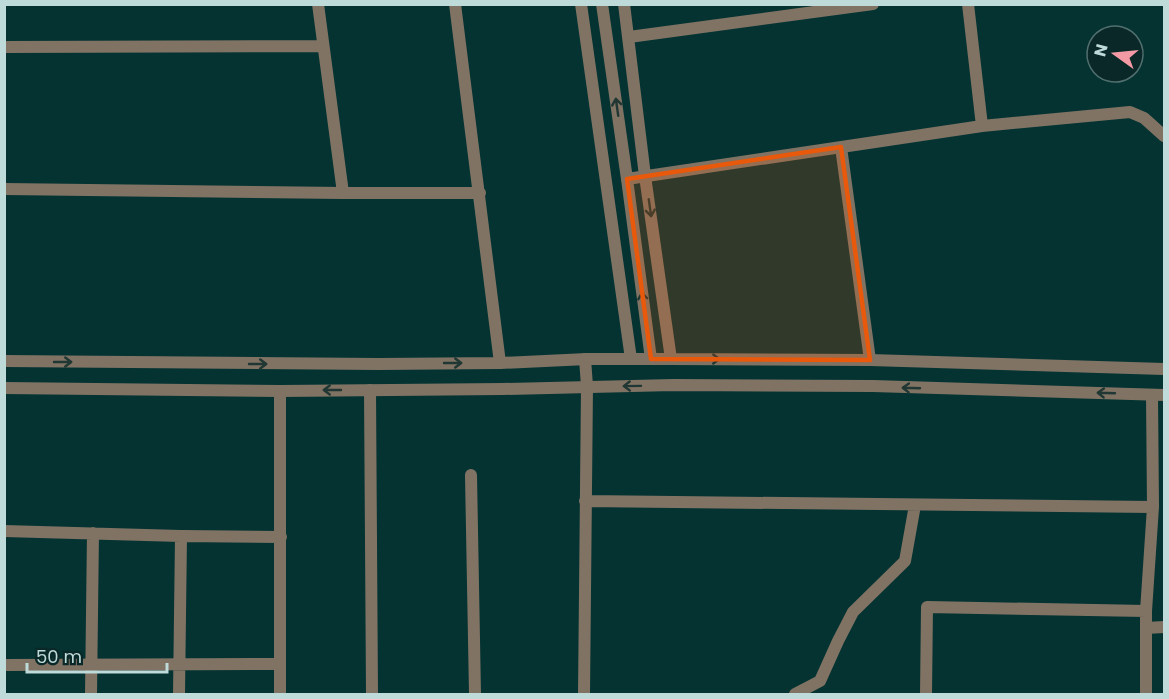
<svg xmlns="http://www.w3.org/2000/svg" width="1169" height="699" font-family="Poppins,sans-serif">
  <rect width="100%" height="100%" fill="#043332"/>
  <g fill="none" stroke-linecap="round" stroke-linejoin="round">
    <path stroke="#807364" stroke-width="12" d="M318,4L343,193
      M455,4L500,363
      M581,4L631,359
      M968,4L982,126
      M629,37L873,4
      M4,47L323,46
      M841,147L870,360
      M627,179L982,126L1130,112L1144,118L1164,136
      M4,189L343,193H480
      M370,390L372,694
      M471,475L475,694
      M585,501L1153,507
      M4,531L181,536L281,537
      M1146,628L1164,627
      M4,665L280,664
      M91,694L93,533
      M179,694L181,536
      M280,694V391
      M584,694L587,386L585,359
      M795,694L820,681L838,641L853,612L905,561L915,505
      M926,694L927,607L1146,611
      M1146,694V611L1153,507L1152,395"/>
    <path stroke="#807364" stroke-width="12" d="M602,4L627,179L651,359
      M624,4L645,176L671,359
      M4,361L379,364L500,363L587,359H671L870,360L1164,369
      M4,388L280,391L503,389L673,385L873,386L1164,395"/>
  </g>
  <defs><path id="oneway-shaft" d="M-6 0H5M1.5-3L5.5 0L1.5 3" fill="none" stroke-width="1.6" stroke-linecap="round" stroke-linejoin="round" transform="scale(1.5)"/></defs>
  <g stroke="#213733">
    <use href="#oneway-shaft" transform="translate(617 107) rotate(-98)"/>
    <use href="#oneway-shaft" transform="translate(650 208) rotate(82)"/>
    <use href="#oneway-shaft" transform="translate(643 301) rotate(-97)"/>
    <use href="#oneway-shaft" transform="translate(711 359)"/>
    <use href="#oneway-shaft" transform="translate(63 362)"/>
    <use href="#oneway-shaft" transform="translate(453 363)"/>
    <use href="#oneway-shaft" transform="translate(258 364)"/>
    <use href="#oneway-shaft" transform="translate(632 386) rotate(179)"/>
    <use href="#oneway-shaft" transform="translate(911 388) rotate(-178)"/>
    <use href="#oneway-shaft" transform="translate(332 390) rotate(180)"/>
    <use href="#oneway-shaft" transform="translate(1106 393) rotate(-178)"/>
  </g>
  <path fill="#e8590c" fill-opacity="0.2" stroke="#e8590c" stroke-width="4.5" stroke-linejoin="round" d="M841,147L870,360L651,359L627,179Z"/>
  <rect width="1169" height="699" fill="none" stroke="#bedad9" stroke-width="12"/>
  <g transform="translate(1115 54) rotate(285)"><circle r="28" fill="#092827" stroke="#516f6e" stroke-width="1.5"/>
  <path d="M0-4.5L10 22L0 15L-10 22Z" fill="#f49aa4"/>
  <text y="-9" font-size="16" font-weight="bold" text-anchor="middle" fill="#bedad9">N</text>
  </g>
  <path d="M27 663v9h140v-9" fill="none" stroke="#bedad9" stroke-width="3"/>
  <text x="36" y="663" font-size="18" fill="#bedad9" stroke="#092827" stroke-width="4.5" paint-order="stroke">50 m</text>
</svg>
